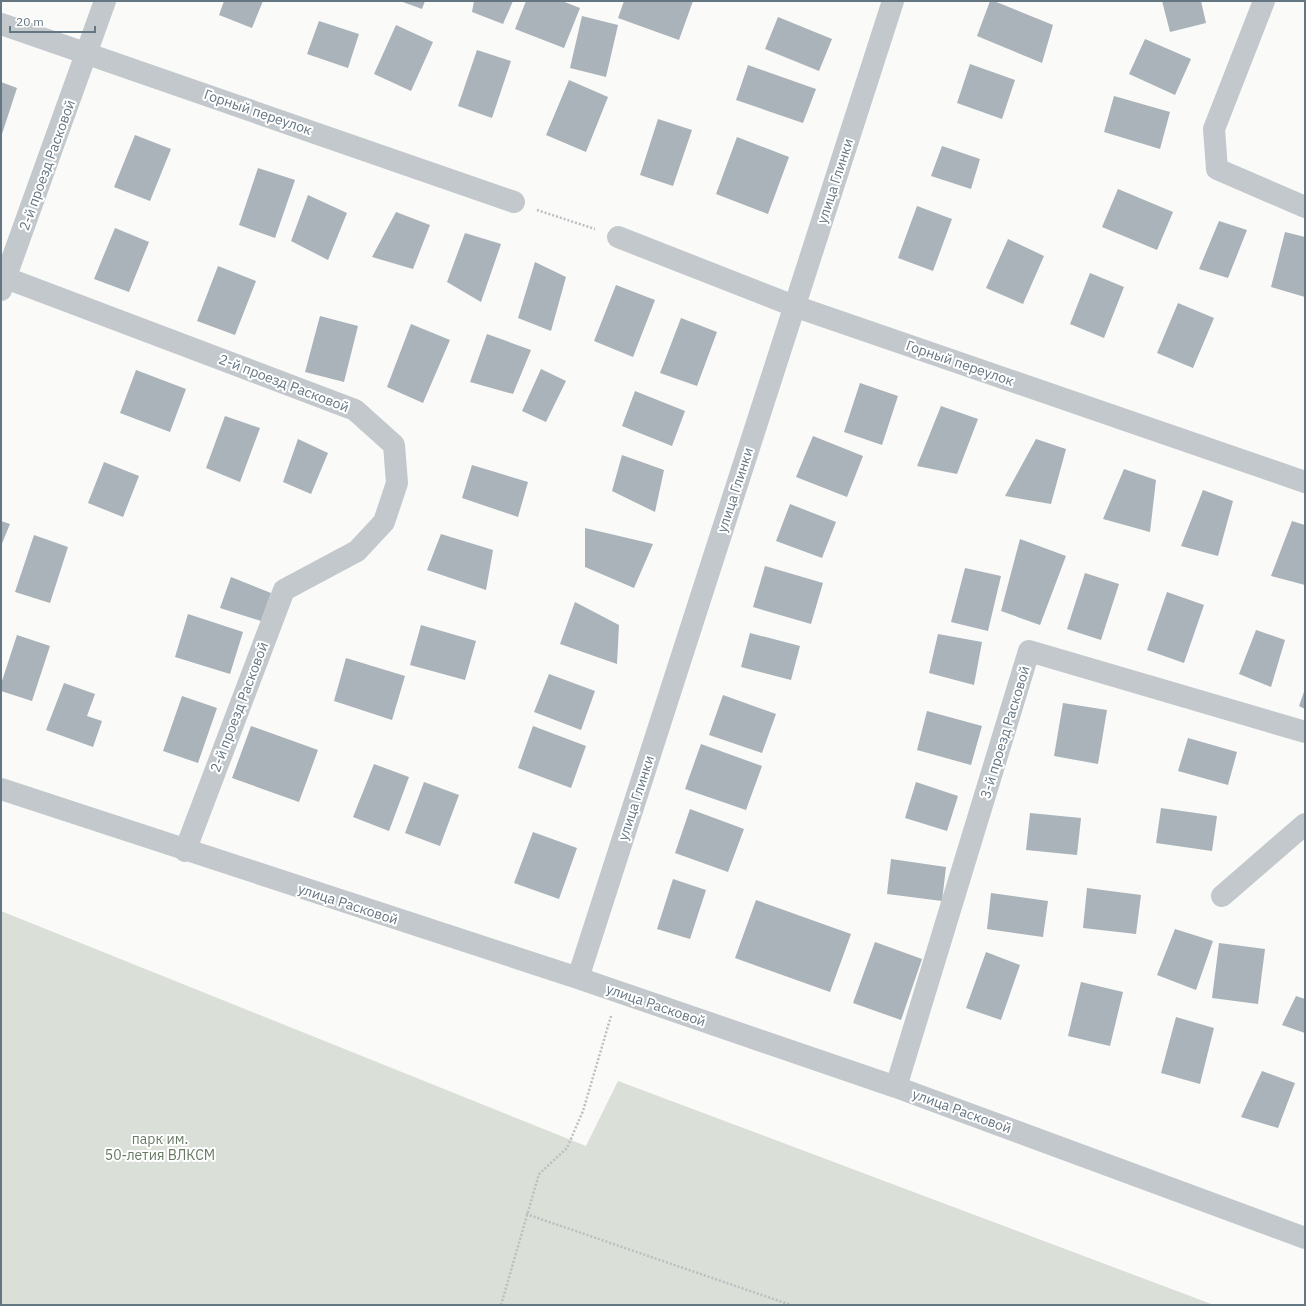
<svg xmlns="http://www.w3.org/2000/svg" width="1306" height="1306" font-family="'IBM Plex Sans',sans-serif">
  <rect width="100%" height="100%" fill="#fafaf8"/>
  <path fill="#dadfd7" d="M1,911L586,1146L618,1081L1214,1305H1Z"/>
  <path fill="#aab3b9" d="M224,1H263L252,28L219,15Z
    M400,1H425L422,9Z
    M474,1H513L503,24L472,12Z
    M526,1H562L580,8L564,48L515,29Z
    M624,1H693L679,40L618,18Z
    M990,1H994L1053,25L1042,63L977,36Z
    M1162,1H1201L1206,23L1170,32Z
    M582,16L618,25L606,77L570,68Z
    M778,17L832,39L819,71L765,49Z
    M319,21L359,34L348,68L307,54Z
    M396,25L433,42L411,91L374,74Z
    M1145,39L1191,59L1175,95L1129,74Z
    M477,50L511,61L492,118L458,106Z
    M970,64L1015,80L1002,119L957,103Z
    M748,65L816,89L803,123L736,100Z
    M569,80L608,97L586,152L546,135Z
    M1,82L17,88L1,137Z
    M1114,96L1170,112L1160,149L1104,132Z
    M658,119L692,130L673,186L640,175Z
    M135,135L171,149L150,201L114,187Z
    M737,137L789,157L768,214L716,194Z
    M942,146L980,159L971,189L931,176Z
    M258,168L295,180L275,238L239,225Z
    M1118,189L1173,212L1157,250L1102,227Z
    M308,195L347,213L328,260L291,241Z
    M917,206L952,219L933,271L898,258Z
    M396,212L430,225L413,269L372,257Z
    M1219,221L1247,230L1228,278L1199,269Z
    M115,228L149,242L129,292L94,279Z
    M1285,232L1305,237V297L1271,287Z
    M465,233L501,244L481,302L447,282Z
    M1008,239L1044,256L1023,304L986,288Z
    M535,262L566,277L551,331L518,318Z
    M218,266L256,281L235,335L197,321Z
    M1090,273L1124,287L1104,338L1070,324Z
    M616,285L655,300L633,357L594,341Z
    M1178,303L1214,318L1193,368L1157,353Z
    M320,316L358,326L344,382L305,372Z
    M681,318L717,332L697,386L660,373Z
    M411,324L450,340L423,403L387,387Z
    M487,334L531,350L513,394L470,382Z
    M541,369L566,381L546,422L522,411Z
    M136,370L186,389L170,432L120,413Z
    M860,383L898,396L882,445L844,432Z
    M635,391L685,411L672,446L622,426Z
    M941,406L978,419L957,474L917,466Z
    M225,416L260,428L240,482L206,468Z
    M813,436L863,456L847,497L796,477Z
    M298,439L328,453L311,494L283,482Z
    M1036,439L1066,449L1051,504L1005,496Z
    M622,455L664,470L655,512L612,491Z
    M104,462L139,476L123,517L88,503Z
    M472,465L528,482L518,517L462,498Z
    M1124,469L1156,480L1150,532L1103,519Z
    M1203,490L1233,501L1218,556L1181,546Z
    M790,504L836,522L822,558L776,541Z
    M1,521L10,524L1,546Z
    M1292,521L1305,525V585L1271,576Z
    M585,528L653,544L634,588L585,567Z
    M441,534L493,550L486,590L427,570Z
    M34,535L68,547L50,603L15,592Z
    M1020,539L1066,556L1040,625L1001,611Z
    M765,566L823,583L811,624L753,607Z
    M965,568L1001,576L988,631L951,622Z
    M1085,573L1119,584L1101,640L1067,629Z
    M231,577L271,593L261,621L220,608Z
    M1167,592L1204,605L1184,663L1147,650Z
    M575,602L619,625L617,664L560,644Z
    M188,614L243,632L230,674L175,657Z
    M421,625L476,641L465,680L410,665Z
    M1256,630L1285,640L1271,687L1239,674Z
    M750,633L800,646L791,680L741,667Z
    M938,634L982,642L974,685L929,673Z
    M17,635L50,646L32,701L1,691V684Z
    M346,658L405,676L392,720L334,701Z
    M549,674L595,691L581,730L534,712Z
    M64,683L95,694L87,716L102,721L93,747L46,730Z
    M1305,689V709L1299,706Z
    M723,695L776,714L762,753L709,735Z
    M182,696L217,708L198,763L163,751Z
    M1063,703L1107,710L1098,764L1054,756Z
    M927,711L982,726L971,765L917,750Z
    M251,726L318,750L299,802L232,778Z
    M533,726L586,746L571,788L518,768Z
    M1188,738L1237,752L1228,785L1178,771Z
    M701,744L762,766L746,810L685,789Z
    M374,764L409,777L389,831L353,817Z
    M424,782L459,795L440,846L405,833Z
    M916,782L958,796L947,831L905,818Z
    M1161,808L1217,816L1212,851L1156,843Z
    M690,809L744,829L728,872L675,853Z
    M1030,813L1081,818L1077,855L1026,850Z
    M533,832L577,848L559,899L514,883Z
    M891,859L946,867L942,901L887,894Z
    M673,879L706,890L690,939L657,929Z
    M1087,888L1141,895L1136,934L1083,928Z
    M991,893L1048,901L1043,937L987,929Z
    M756,900L851,934L830,992L735,958Z
    M1175,929L1213,941L1196,990L1157,975Z
    M875,942L922,959L901,1020L853,1003Z
    M1219,943L1265,949L1258,1004L1212,998Z
    M986,952L1020,965L1001,1020L966,1008Z
    M1081,982L1123,992L1110,1046L1068,1036Z
    M1296,996L1305,999V1033L1282,1025Z
    M1176,1017L1214,1028L1200,1084L1161,1073Z
    M1262,1071L1295,1083L1278,1128L1241,1117Z"/>
  <g fill="none" stroke-linecap="round" stroke-linejoin="round">
    <path stroke="#bbbfc2" stroke-width="2.5" stroke-dasharray="2 2" stroke-linecap="butt" d="M537,210L595,229
      M526,1214L791,1305
      M501,1305L539,1174L567,1148L583,1111L611,1016"/>
    <path stroke="#c3c8cc" stroke-width="22" d="M1264,1L1214,129L1217,169L1305,207
      M1,24L514,202
      M618,237L794,306L1305,482
      M1,276L355,410L394,445L397,483L384,522L357,551L284,590L185,851
      M1,290L105,1
      M1,789L578,978L896,1087L1305,1238
      M1222,896L1305,824
      M578,978L893,1
      M896,1087L1029,651L1305,732"/>
  </g>
  <g text-anchor="middle" stroke-width="4" stroke-linejoin="round" paint-order="stroke">
    <g font-size="14" fill="#657683" stroke="#fff">
      <text transform="translate(258 112) rotate(19)" y="5">Горный переулок</text>
      <text transform="translate(47 165) rotate(-70)" y="5">2-й проезд Расковой</text>
      <text transform="translate(835 181) rotate(-72)" y="5">улица Глинки</text>
      <text transform="translate(960 363) rotate(19)" y="5">Горный переулок</text>
      <text transform="translate(284 383) rotate(21)" y="5">2-й проезд Расковой</text>
      <text transform="translate(735 490) rotate(-72)" y="5">улица Глинки</text>
      <text transform="translate(239 707) rotate(-69)" y="5">2-й проезд Расковой</text>
      <text transform="translate(1005 732) rotate(-73)" y="5">3-й проезд Расковой</text>
      <text transform="translate(636 798) rotate(-72)" y="5">улица Глинки</text>
      <text transform="translate(348 904) rotate(18)" y="5">улица Расковой</text>
      <text transform="translate(656 1005) rotate(19)" y="5">улица Расковой</text>
      <text transform="translate(962 1111) rotate(20)" y="5">улица Расковой</text>
    </g>
    <g font-size="14" fill="#687a64" stroke="#fff">
      <text x="160" y="1144">парк им.<tspan x="160" dy="16">50-летия ВЛКСМ</tspan></text>
    </g>
  </g>
  <rect width="1306" height="1306" fill="none" stroke="#657683" stroke-width="4"/>
  <path d="M10 26v6h85v-6" fill="none" stroke="#657683" stroke-width="2"/>
  <text x="16" y="26" font-size="12" fill="#657683" stroke="#ffffff" stroke-width="3" paint-order="stroke">20 m</text>
</svg>
